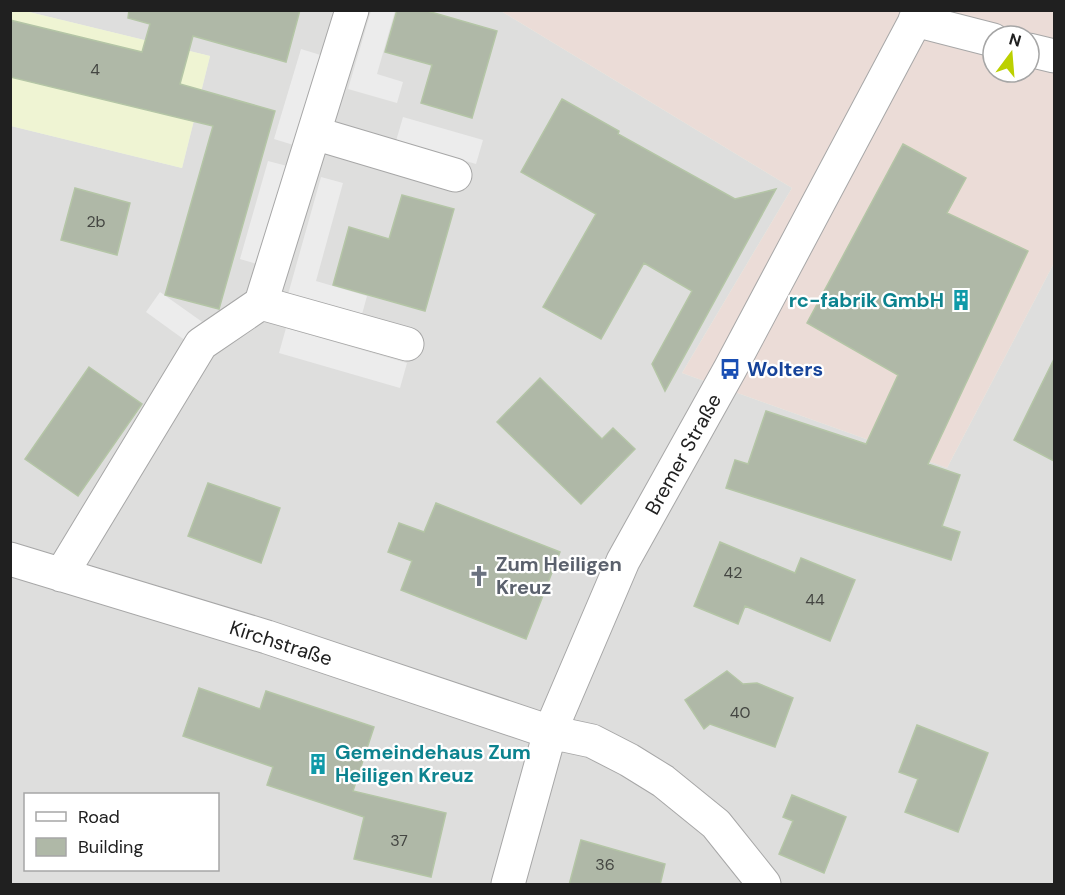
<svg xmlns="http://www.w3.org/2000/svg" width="1065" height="895" font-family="'DM Sans',sans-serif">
  <rect width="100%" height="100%" fill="#e8f1e5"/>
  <path fill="#dededd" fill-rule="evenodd" d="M25,11H501L792,188L682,373L947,468L1054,263V884H11V126L182,168L210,56ZM26,794H218V870H26Z"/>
  <path fill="#eff4d3" d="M11,11H25L210,56L182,168L11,126Z"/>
  <path fill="#ebdcd7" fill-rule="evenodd" d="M501,11H1054V263L947,468L682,373L792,188ZM993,36H1029V72H993Z"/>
  <path fill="#ececec" d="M371,11H395L377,74L403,82L397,103L348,89Z
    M301,49L327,57L300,147L274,139Z
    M403,117L483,140L476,164L396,141Z
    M268,161L291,167L263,266L240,259Z
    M321,177L343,183L316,281L367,296L361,318L287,298Z
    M160,292L208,326L193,346L146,312Z
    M286,328L407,363L400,388L279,353Z"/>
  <path fill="#afb8a7" stroke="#b4c5a6" stroke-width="1.5" d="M129,10H300L286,62L193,36L180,84L275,111L219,309L165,295L213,126L10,77V20L142,52L150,24L128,18Z
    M397,10H424L497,31L472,118L421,103L432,65L385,52Z
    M562,99L619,131L618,134L735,199L776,189L665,391L652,364L692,291L644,263L601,339L543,307L596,214L521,172Z
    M903,144L966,178L947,213L1028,251L928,464L960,475L942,526L960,532L951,560L726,488L735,460L748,464L766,411L866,444L898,375L807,323Z
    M75,188L130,203L117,255L61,240Z
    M402,195L454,209L425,311L333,285L349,227L389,239Z
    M1054,359V461L1014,440Z
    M89,367L142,404L78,496L25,459Z
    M540,378L602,439L613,428L635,449L581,504L497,422Z
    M208,483L280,508L261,563L188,536Z
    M436,503L560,552L526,639L401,590L412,561L388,552L399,523L424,532Z
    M720,542L795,573L801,558L855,580L830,641L745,606L738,624L694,606Z
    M727,671L743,684L757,683L793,698L775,747L710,724L704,729L685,700Z
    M199,688L260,709L266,691L374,727L353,791L446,813L431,877L354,859L364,817L267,785L273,767L183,736Z
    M917,725L988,753L958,832L905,812L918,779L899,772Z
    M792,795L846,817L824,873L779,854L793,821L783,817Z
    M581,840L665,864L660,885H569Z"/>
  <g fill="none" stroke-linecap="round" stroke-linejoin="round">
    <defs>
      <path id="minor" d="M915,20L993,40
        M1029,50L1054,56
        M314,133L455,175
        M261,303L407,344
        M10,559L267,637L550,732L592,741L629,760L663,781L716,824L764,884
        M61,575L201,344L261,303L352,10
        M508,884L550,732L623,561L730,369L921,10"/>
    </defs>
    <use href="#minor" stroke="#a7a7a7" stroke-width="35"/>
    <use href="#minor" stroke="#fff" stroke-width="33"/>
  </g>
  <defs>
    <symbol id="building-bare" viewBox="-9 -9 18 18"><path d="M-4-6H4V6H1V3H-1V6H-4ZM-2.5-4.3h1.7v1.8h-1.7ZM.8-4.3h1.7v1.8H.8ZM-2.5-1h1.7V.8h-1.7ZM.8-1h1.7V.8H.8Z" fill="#0f9aa8" stroke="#fff" stroke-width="2.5" paint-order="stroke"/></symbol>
    <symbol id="bus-bare" viewBox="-9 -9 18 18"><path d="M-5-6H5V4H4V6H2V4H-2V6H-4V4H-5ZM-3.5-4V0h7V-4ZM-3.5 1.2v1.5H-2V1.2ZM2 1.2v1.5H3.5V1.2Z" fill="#1a4fb4" stroke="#fff" stroke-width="2.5" paint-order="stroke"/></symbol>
    <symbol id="church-bare" viewBox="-9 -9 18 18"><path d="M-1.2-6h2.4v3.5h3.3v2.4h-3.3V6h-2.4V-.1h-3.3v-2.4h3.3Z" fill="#6b7280" stroke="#fff" stroke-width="2.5" paint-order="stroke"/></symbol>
  </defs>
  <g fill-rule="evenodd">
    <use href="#building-bare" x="946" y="285" width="30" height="30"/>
    <use href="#bus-bare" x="715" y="354" width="30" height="30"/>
    <use href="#church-bare" x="464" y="561" width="30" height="30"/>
    <use href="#building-bare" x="303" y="749" width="30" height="30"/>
  </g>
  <g text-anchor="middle" stroke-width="4.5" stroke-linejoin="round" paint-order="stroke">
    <g font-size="16" fill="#444642">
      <text x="95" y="75">4</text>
      <text x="96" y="227">2b</text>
      <text x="733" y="578">42</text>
      <text x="815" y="605">44</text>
      <text x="740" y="718">40</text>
      <text x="399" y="846">37</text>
      <text x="605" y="870">36</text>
    </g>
    <g font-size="20" font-weight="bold" fill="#0d838f" stroke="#fff" text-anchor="end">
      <text x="944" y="307">rc-fabrik GmbH</text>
      <text x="335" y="759" text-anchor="start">Gemeindehaus Zum<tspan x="335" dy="23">Heiligen Kreuz</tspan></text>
    </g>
    <g font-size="20" font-weight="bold" fill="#164399" stroke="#fff" text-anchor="start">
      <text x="747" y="376">Wolters</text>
    </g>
    <g font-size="20" fill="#202020" stroke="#fff">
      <text transform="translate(683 454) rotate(-61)" y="7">Bremer Straße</text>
      <text transform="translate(281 643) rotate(18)" y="7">Kirchstraße</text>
    </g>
    <g font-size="20" font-weight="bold" fill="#5b616d" stroke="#fff" text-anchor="start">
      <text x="496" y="571">Zum Heiligen<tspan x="496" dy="23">Kreuz</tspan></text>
    </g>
  </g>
  <rect width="1065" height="895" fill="none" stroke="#202020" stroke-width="24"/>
  <rect x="24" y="793" width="195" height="78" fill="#ffffff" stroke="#a6a6a6" stroke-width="1.5"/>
  <rect x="36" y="812" width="30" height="9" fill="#ffffff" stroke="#a6a6a6" stroke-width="1.5"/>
  <text x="78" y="823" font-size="18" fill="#202020">Road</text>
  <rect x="36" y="838" width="30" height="18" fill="#afb8a7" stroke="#a6a6a6" stroke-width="1.5"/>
  <text x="78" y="853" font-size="18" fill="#202020">Building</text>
  <g transform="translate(1011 54) rotate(16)"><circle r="28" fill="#ffffff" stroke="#a6a6a6" stroke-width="1.5"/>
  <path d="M0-4.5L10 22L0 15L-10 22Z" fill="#bcd000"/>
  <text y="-9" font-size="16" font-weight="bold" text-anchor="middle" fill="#202020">N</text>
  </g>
</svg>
